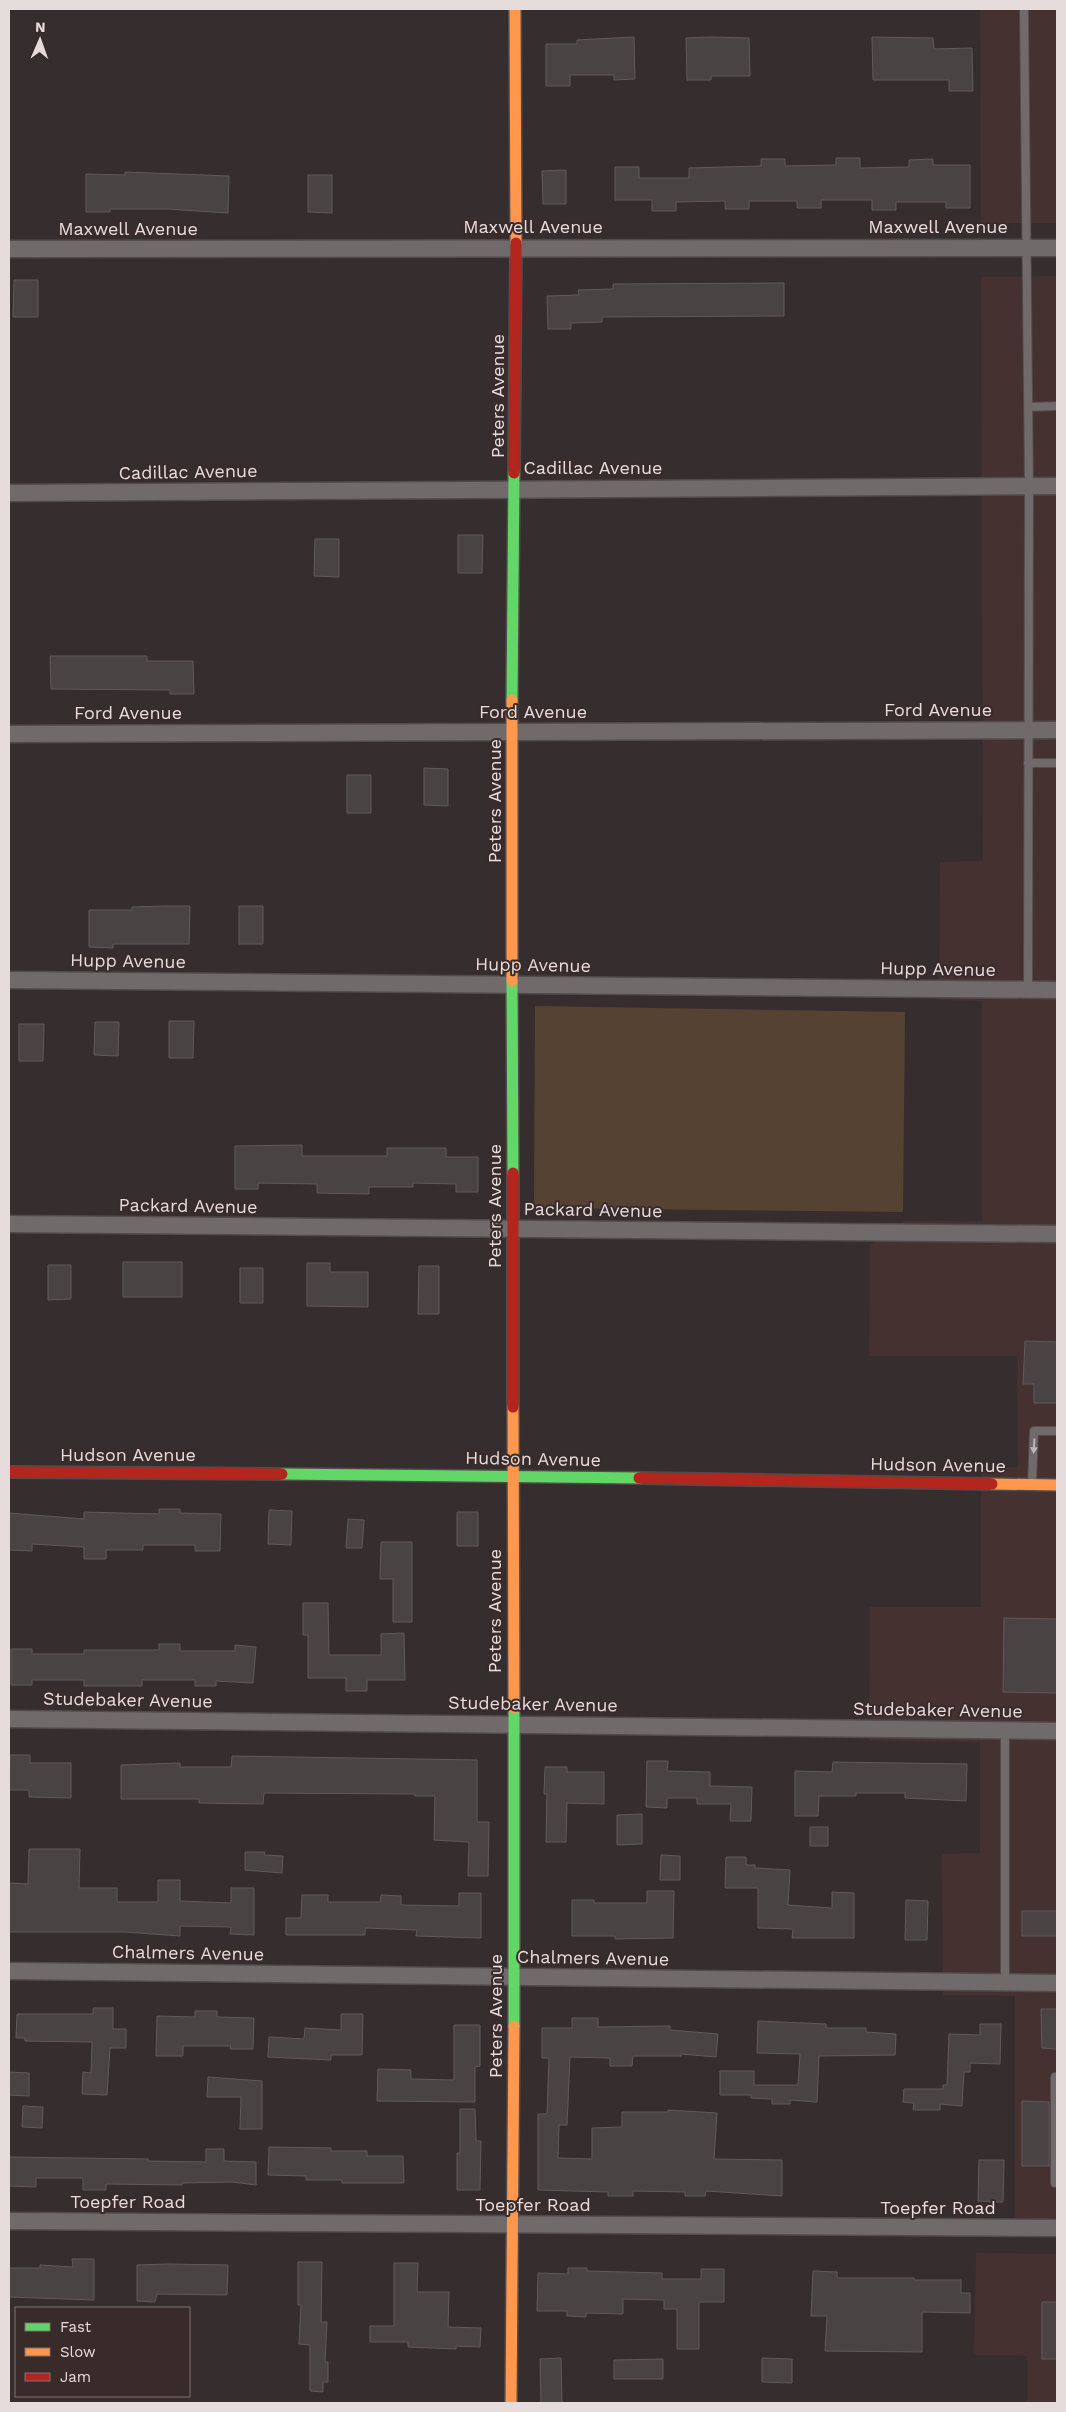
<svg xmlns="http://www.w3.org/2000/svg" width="1066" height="2412" font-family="'Work Sans',sans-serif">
  <rect width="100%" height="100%" fill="#362e2e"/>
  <path fill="#463131" d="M980,9H1057V223H981Z
    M1057,276V2218L1015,2221V1996L943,1995L942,1854L980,1853V1742L869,1741L870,1607H981V1469L1018,1467L1017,1356H869L870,1245L904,1221H982V1001L939,1000L940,862L983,861L981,277Z
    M976,2253L1057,2254V2403H1027V2356L974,2355Z"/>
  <path fill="#554233" d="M535,1006L905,1012L903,1212L534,1208Z"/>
  <path fill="#494343" stroke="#615a5b" d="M634,37L635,79L614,80V75H570V86H546V44H577V40Z
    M710,37L749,38L750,76H711V80H687L686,38Z
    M872,37L933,38L934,49L972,48L973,91H949V80H873Z
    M836,158H860V168L909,167V160L933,159V165H970V208H946V202H896V210H872V200H821V208H797V201H749V209H725V201L676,202V211H652V200H615V167H639V178H689V168L761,166V159H785V166L836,165Z
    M566,170V204H543L542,171Z
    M125,172L229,176L228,213L167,209H110V212H86V174L125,175Z
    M308,175H332V213L308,212Z
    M14,280H38V317H13Z
    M784,283V316L602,317V322L571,323V329H548L547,296L579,295L578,290L613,289V284Z
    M458,535H483L482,573H458Z
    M315,539H339V577L314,576Z
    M50,656H147V661H193L194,694H170V690L51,689Z
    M424,768L448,769V806L424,805Z
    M347,775H371V813H347Z
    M165,906H190L189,944H113V948L89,947V910H132V907Z
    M239,906H263V944H239Z
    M169,1021H194L193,1058H169Z
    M95,1022H119L118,1056L94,1055Z
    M19,1024H44L43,1061H19Z
    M302,1145V1156H387V1148H446V1157H478V1192H456V1184L413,1183V1187H369V1194L317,1193V1184L258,1183V1189H235V1146Z
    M123,1262H182V1297H123Z
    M307,1263H330V1272H368V1307L307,1306Z
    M48,1265H71V1299L48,1300Z
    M419,1266H439V1314H418Z
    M240,1268H263V1303H240Z
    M1025,1341L1057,1342V1403H1034V1384H1023Z
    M159,1509H180V1513L221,1514L220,1551H195V1545H143V1550H106V1559H84V1547L32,1544V1551L9,1550V1513L84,1519V1512L159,1514Z
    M269,1510L292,1511L291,1545L268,1544Z
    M457,1512H478V1546H457Z
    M348,1519L364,1520L362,1548H346Z
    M381,1542H412V1622H393V1579H380Z
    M303,1603H328L329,1655H381V1634L404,1633L405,1680H367V1691H346V1678H308V1635H303Z
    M1004,1618L1057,1619V1693L1003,1692Z
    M159,1644H180V1651H235V1645L256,1647L253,1683L216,1681V1686H195V1680H142V1686H84V1680H32V1685H11V1649H32V1654H84V1650H159Z
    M10,1755H30V1763H71V1798L29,1797V1790H9Z
    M232,1756L477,1760V1822H489L488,1876H468L469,1842L434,1840L435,1796H415V1794L264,1793L263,1804L199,1803V1799H121V1765L180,1763V1767H231Z
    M647,1761H668L667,1771L710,1772V1786L752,1787L751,1821H730L731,1804H697V1798H667V1808L646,1807Z
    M833,1762L967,1764L966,1801L905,1798V1793H856V1796H819L818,1816H795V1771L832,1772Z
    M545,1767H567V1772H604V1804L567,1803L566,1842H546L547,1794H544Z
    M642,1814V1844L617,1845V1815Z
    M810,1827H828V1846H810Z
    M29,1849H80L79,1888H117V1902H158V1880H180V1901L231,1903V1888H254V1935L230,1934L231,1927L180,1926V1936L125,1932H9V1883L28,1884Z
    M245,1852H265L264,1855L283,1856L282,1873L245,1870Z
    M661,1855L680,1856V1880H660Z
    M726,1857H746V1865H755V1868L790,1870L788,1905L832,1908V1892L854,1893V1938H792L793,1929L758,1928V1888H725Z
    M647,1891H674L673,1938L615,1939V1936H572V1900H594V1903H647Z
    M459,1893H481V1938L416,1936L417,1930L365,1928V1935H286V1918H301L302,1895H328V1902H380L381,1895L401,1896V1905L459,1906Z
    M906,1900L928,1901L927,1940H905Z
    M1022,1911H1057V1936H1022Z
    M93,2008H113V2029H126V2048H110L107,2095L82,2094L83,2072L91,2073L92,2042L25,2041V2038H16L17,2014H93Z
    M1041,2009H1057V2049L1042,2048Z
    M195,2011H217V2017L254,2018L253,2049H230L231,2046H183V2056H156L157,2016L195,2017Z
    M341,2014H363L362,2055H331V2060L268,2057L269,2037L304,2039L305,2028L341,2030Z
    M572,2018H598V2027L670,2026V2030L718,2034L716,2057L681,2054V2056H633L632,2066H610V2058L570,2057L567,2125H559L558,2158L592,2159V2128L622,2127V2112H668V2110L717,2113L714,2159L782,2160V2196L706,2191L705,2196H685V2192L633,2191V2196H608V2192L538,2190V2114H547L549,2058H542V2028H572Z
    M758,2021L826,2024V2028H866V2032L896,2034L895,2055L819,2056L817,2102L790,2100V2104H772V2099L751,2098V2095H720V2071H754V2085H798L800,2054L757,2053Z
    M980,2024H1001L1000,2064L970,2063V2072H964L962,2106L940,2104V2110H913L914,2103L903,2102L904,2089H943V2085H947L949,2034L980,2035Z
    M454,2025H480V2066L475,2067V2102L377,2101L378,2069L411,2070V2079L454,2080Z
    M9,2072L29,2073V2096L9,2095Z
    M208,2077L262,2081V2129H240L241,2097H207Z
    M1022,2101L1049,2102V2166H1022Z
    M23,2106L43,2107L42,2128L22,2127Z
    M460,2109H475L476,2141H481L480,2190H457V2153H460Z
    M269,2147L331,2148V2151H367V2156H403L404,2183H342V2180H306V2176L268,2175Z
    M206,2149H224V2161L256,2162V2185L232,2182L182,2183V2185L106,2184V2190H83V2178H36V2187L9,2186V2157L148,2159V2161L206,2162Z
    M979,2160H1004L1003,2202L978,2201Z
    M72,2259H94V2300L9,2297V2268H40V2265L73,2267Z
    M298,2262H322L321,2322H327L325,2362H328V2382H323V2392L310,2391V2345L299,2344L301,2305H298Z
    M394,2263H418L417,2292H449L448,2327L481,2328L480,2347L456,2346V2349L408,2347V2342H370V2326H394Z
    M168,2264L228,2265L227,2295L157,2294L155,2302L137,2301V2265Z
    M568,2268H587V2271L662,2273V2279H701V2269H724V2302H699V2349H677V2309H664V2300L623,2299V2314L586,2313V2317L567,2316V2311H537L538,2273L568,2274Z
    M813,2271L837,2272V2278H914V2280H961V2293H970V2313L922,2312V2352L825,2351L827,2316H811Z
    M1042,2302H1057V2359H1042Z
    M561,2358L562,2403H541L540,2359Z
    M762,2358L792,2359V2383L762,2382Z
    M663,2359V2379H614V2360Z"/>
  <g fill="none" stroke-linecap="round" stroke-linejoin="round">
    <defs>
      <path id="lane" d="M1024,9L1029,486L1028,990
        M1028,407L1057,406
        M1028,763H1057
        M1032,1484L1034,1431H1057
        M1005,1731V1983
        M1057,2077H1055V2183H1057"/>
      <path id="street" d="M9,249L1057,248
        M9,493L1057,486
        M9,734L1057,730
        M9,980L1057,990
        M9,1224L1057,1234
        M9,1719L1057,1731
        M9,1971L1057,1983
        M9,2221L1057,2228"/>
      <path id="fast" d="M512,700L514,473
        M512,981L513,1173
        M282,1474L639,1478
        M514,1708V2026"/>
      <path id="slow" d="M515,9L516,243
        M512,700V981
        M513,1407L514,1708
        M992,1484L1057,1485
        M511,2403L514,2026"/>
      <path id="jam" d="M514,473L516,243
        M513,1173V1407
        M9,1472L282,1474
        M639,1478L992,1484"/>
    </defs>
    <use href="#lane" stroke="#524b4b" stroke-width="10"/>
    <use href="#street" stroke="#524b4b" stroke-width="19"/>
    <use href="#fast" stroke="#524b4b" stroke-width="14"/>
    <use href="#slow" stroke="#524b4b" stroke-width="14"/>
    <use href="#jam" stroke="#524b4b" stroke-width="14"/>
    <use href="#lane" stroke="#716a6a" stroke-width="8"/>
    <use href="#street" stroke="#716a6a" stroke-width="16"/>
    <use href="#fast" stroke="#63d668" stroke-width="11"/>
    <use href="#slow" stroke="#ff974d" stroke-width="11"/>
    <use href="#jam" stroke="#b3261e" stroke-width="11"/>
  </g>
  <defs><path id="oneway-solid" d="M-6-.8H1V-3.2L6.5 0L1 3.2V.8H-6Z" transform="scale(1.25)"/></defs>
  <use fill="#beb4b4" href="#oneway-solid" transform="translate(1034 1446) rotate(93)"/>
  <g text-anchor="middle" stroke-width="4" stroke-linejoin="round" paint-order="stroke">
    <g font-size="18" fill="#e7dcdc" stroke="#3a2b2b">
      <text x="533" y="233">Maxwell Avenue</text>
      <text x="938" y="233">Maxwell Avenue</text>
      <text x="128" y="235">Maxwell Avenue</text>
      <text transform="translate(498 396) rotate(-90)" y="6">Peters Avenue</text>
      <text x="593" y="474">Cadillac Avenue</text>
      <text transform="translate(188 472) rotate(-1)" y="6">Cadillac Avenue</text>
      <text x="938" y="716">Ford Avenue</text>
      <text x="533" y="718">Ford Avenue</text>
      <text x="128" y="719">Ford Avenue</text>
      <text transform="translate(495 801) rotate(-90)" y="6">Peters Avenue</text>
      <text transform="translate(128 961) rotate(1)" y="6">Hupp Avenue</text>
      <text transform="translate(533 965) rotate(1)" y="6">Hupp Avenue</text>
      <text transform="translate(938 969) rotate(1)" y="6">Hupp Avenue</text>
      <text transform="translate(188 1206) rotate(1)" y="6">Packard Avenue</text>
      <text transform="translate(495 1206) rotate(-90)" y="6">Peters Avenue</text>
      <text transform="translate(593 1210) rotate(1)" y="6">Packard Avenue</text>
      <text x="128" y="1461">Hudson Avenue</text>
      <text transform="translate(533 1459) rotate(1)" y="6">Hudson Avenue</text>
      <text transform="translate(938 1465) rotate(1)" y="6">Hudson Avenue</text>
      <text transform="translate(495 1611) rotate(-90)" y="6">Peters Avenue</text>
      <text transform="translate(128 1700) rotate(1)" y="6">Studebaker Avenue</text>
      <text transform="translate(533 1704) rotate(1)" y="6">Studebaker Avenue</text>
      <text transform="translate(938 1710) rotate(1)" y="6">Studebaker Avenue</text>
      <text transform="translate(188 1953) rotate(1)" y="6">Chalmers Avenue</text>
      <text transform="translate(593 1958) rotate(1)" y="6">Chalmers Avenue</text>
      <text transform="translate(496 2016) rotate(-90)" y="6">Peters Avenue</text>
      <text x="128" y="2208">Toepfer Road</text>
      <text x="533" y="2211">Toepfer Road</text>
      <text x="938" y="2214">Toepfer Road</text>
    </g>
  </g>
  <rect width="1066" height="2412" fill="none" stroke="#e7dcdc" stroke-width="20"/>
  <rect x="15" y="2307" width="175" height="90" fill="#3a2b2b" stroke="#7f7272"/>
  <rect x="25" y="2323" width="25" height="8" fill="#63d668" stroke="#7f7272"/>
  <text x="60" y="2332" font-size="15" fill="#e7dcdc">Fast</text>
  <rect x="25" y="2348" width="25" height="8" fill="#ff974d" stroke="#7f7272"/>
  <text x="60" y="2357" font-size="15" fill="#e7dcdc">Slow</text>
  <rect x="25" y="2373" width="25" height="8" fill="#b3261e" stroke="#7f7272"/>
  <text x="60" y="2382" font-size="15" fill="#e7dcdc">Jam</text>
  <g transform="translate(40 40) rotate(2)" stroke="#3a2b2b" stroke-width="4" paint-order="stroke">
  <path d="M0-4L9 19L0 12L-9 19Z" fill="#e7dcdc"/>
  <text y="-8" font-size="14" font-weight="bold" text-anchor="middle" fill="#e7dcdc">N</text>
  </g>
</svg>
